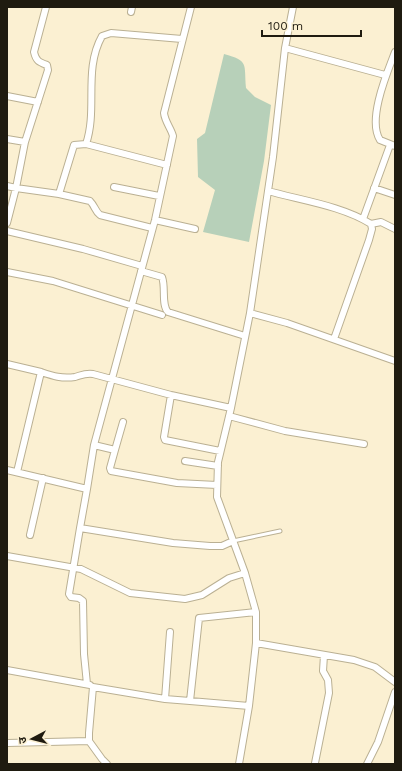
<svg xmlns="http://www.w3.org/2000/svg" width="402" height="771" viewBox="0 0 402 771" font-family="'Work Sans','Noto Sans Devanagari',sans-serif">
<rect width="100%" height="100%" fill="#fbf0d2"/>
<path fill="#b7d0b9" d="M 224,54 C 249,61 244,63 246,88 L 255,97 L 271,105 L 264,161 L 249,242 L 203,232 L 215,190 L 198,177 L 197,139 L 205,133 Z"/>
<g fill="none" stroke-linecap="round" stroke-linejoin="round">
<g stroke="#bab093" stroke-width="5">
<path id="lane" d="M 233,541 L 280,531"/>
</g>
<g stroke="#bab093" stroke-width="8">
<path id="street" d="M 131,12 L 132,7
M 285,48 L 385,75
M 395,52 C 387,73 367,120 380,140 L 395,146
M 7,96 L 38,102
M 7,139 L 25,142 L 16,188 L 59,194 L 90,201 C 95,206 95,211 100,215 L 152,228
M 25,142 L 48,70 L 47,65 C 39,62 36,61 34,52 L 46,7
M 86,144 L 167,165
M 7,186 L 16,188 L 7,223
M 114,187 L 159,196
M 374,188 L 395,195
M 268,191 C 300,200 343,206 371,224 L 372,229 L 369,240 L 334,339
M 59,194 L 74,145 L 86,144 C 98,109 83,70 102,36 L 111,33 L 182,39
M 363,219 L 390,145
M 155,220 L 195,229
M 371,224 L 381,222 L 395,229
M 7,231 L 83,249 L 142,266
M 141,271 L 162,277 C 166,287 161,305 168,312 L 245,336
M 7,272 L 53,281 L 162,315
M 250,313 L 287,323 L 395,361
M 7,364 L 41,372 L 17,472
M 41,372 C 53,376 62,379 75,377 C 82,375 85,373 93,374 L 171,395 L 231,408
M 171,395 L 164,437 L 165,440 L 220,451
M 229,416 L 285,431 L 364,444
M 94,445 L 155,220 L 173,136 C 171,128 165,122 164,113 L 191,7
M 115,450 L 123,422
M 185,461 L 218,466
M 7,470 L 87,489 L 80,528 L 173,543 L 210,546 L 222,546 L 233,541
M 87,489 L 94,445 L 115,450 L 110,468 L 111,471 L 177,483 L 217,485
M 80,528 L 69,594 L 71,597 L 79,598 L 83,601 L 84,654 L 87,684
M 30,535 L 43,478
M 7,556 L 81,569 L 130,593 L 185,599 L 202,595 L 229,578 L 245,573
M 256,643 L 354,660 L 375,667 L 395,682
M 7,670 L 90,685
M 165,699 L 190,701 L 199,618 L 256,612
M 190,701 L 249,706
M 89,741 L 89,733 L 93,687 L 165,699 L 170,632
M 7,743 L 89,741 L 102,759 L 107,764
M 315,763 L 329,693 L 328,680 L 323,671 L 324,655
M 239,764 L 249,706 L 256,643 L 256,612 L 245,573 L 217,497 L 218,462 L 231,408 L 250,313 L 273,157 L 285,48 L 293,7
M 367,764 L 378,742 L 395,692"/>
</g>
<use href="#lane" stroke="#fff" stroke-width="3"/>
<use href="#street" stroke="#fff" stroke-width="6"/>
</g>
<rect width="402" height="771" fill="none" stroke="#1f1b10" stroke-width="16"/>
<g transform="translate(32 739) rotate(263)" stroke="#fbf0d2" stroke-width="3" paint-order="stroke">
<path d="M0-3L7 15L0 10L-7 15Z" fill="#1f1b10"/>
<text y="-6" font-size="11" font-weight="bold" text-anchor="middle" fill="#1f1b10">उ</text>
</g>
<path d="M262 30v6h99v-6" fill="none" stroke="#1f1b10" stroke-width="2"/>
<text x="268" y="30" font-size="12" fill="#1f1b10" stroke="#fbf0d2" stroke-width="3" paint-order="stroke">100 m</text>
</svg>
